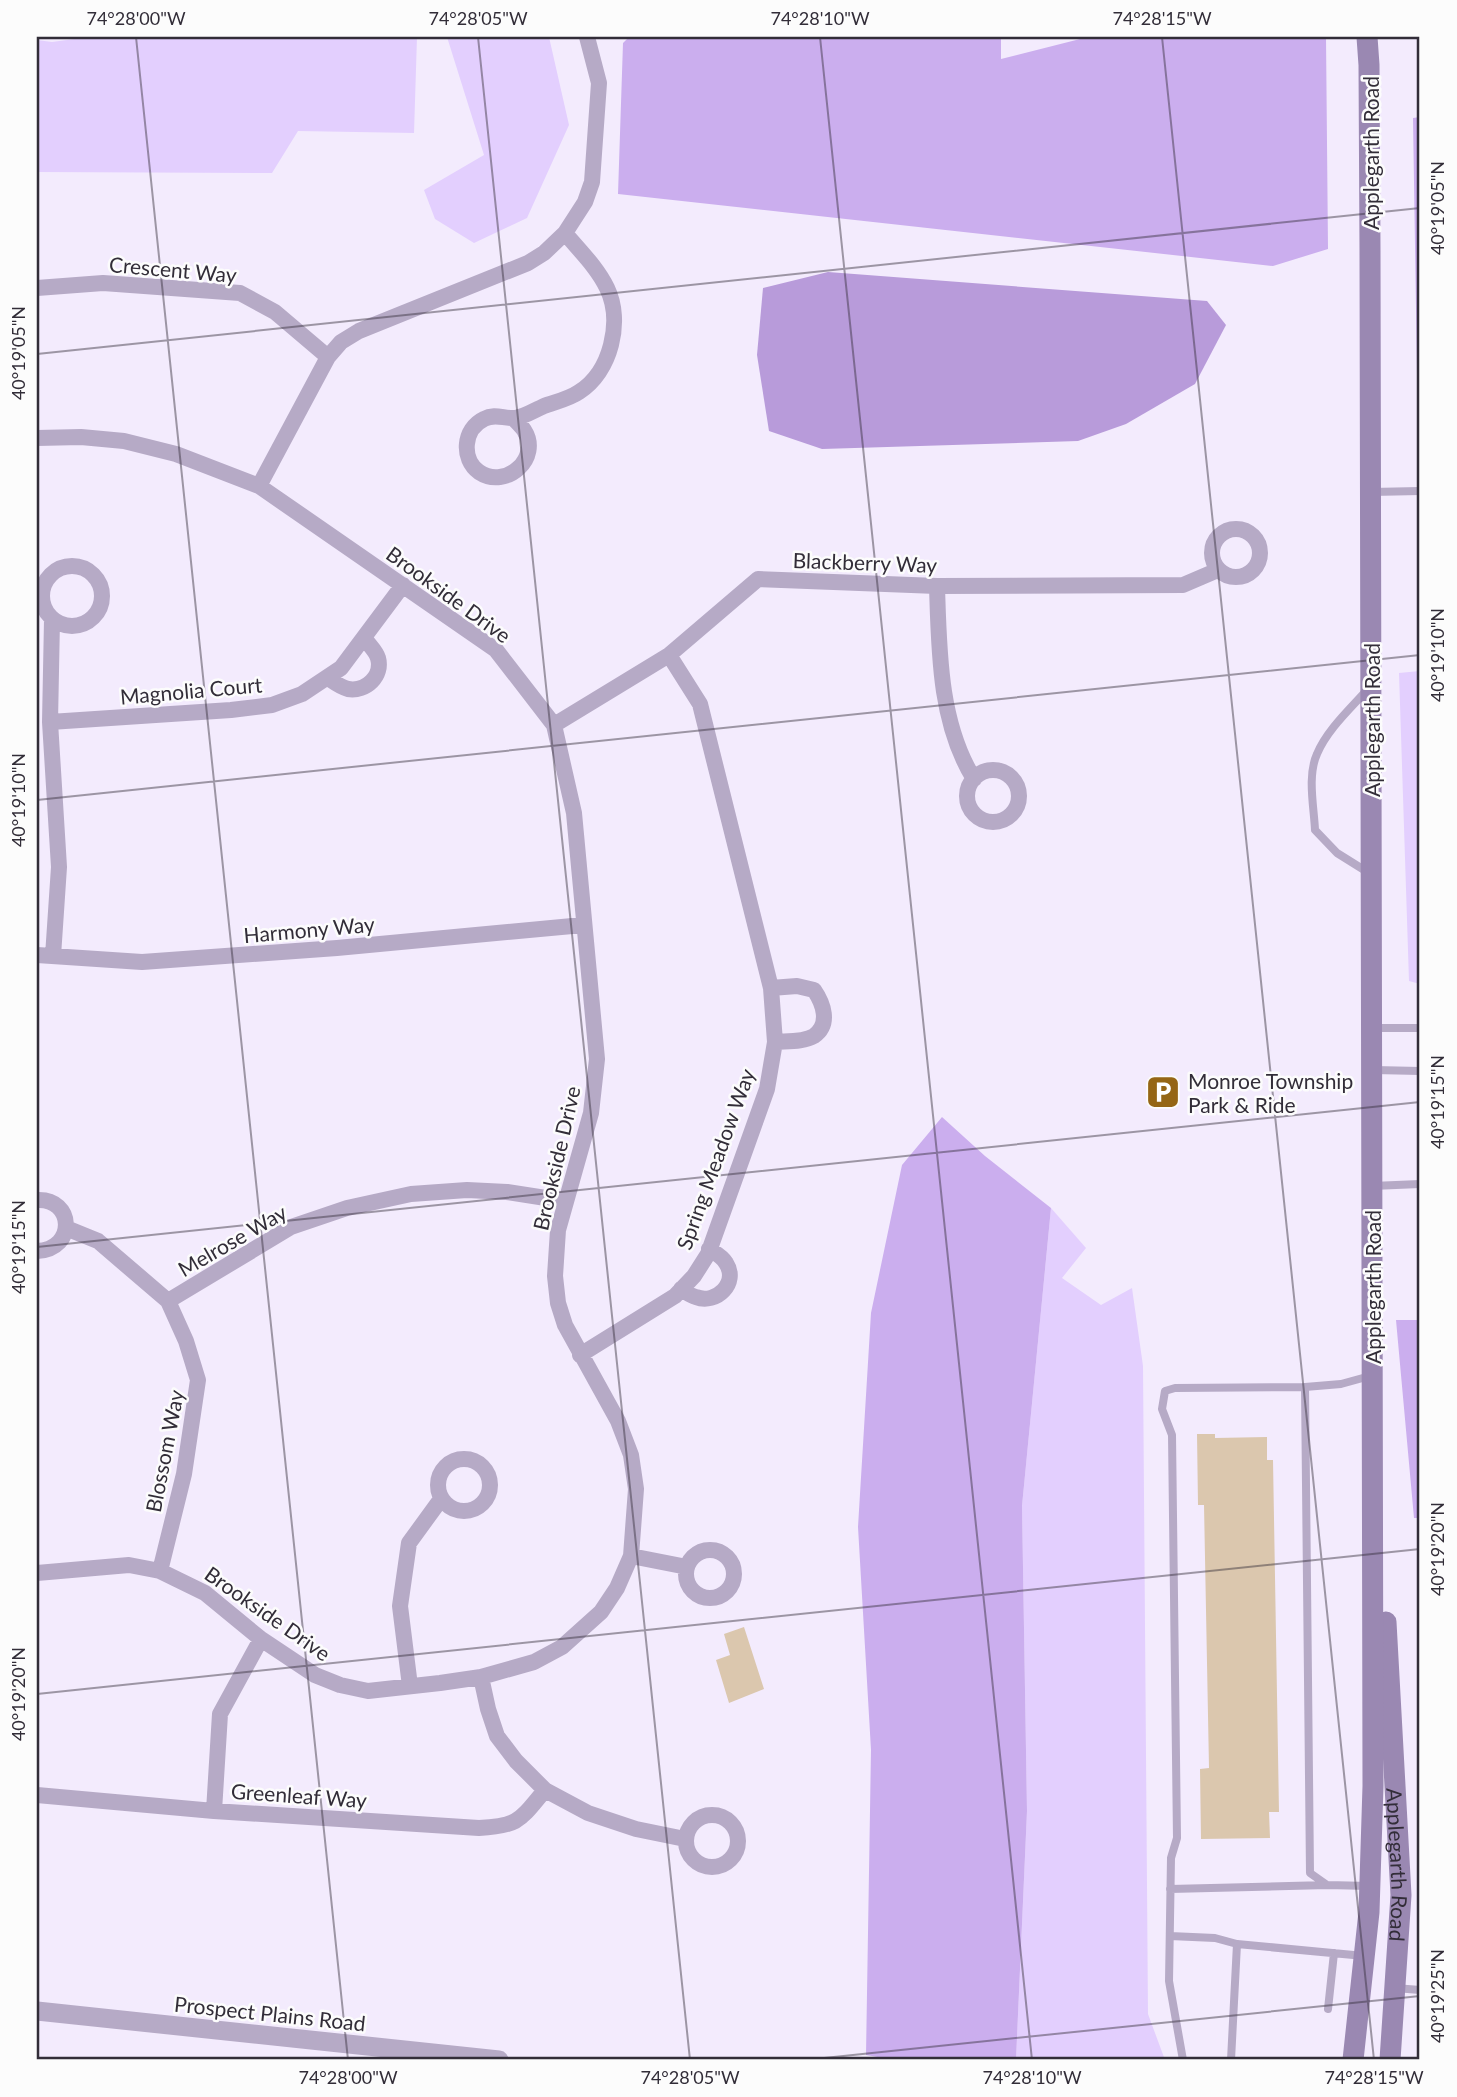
<svg xmlns="http://www.w3.org/2000/svg" width="1457" height="2097" viewBox="0 0 1457 2097" font-family="Lato,sans-serif">
<rect width="100%" height="100%" fill="#f3ebfd"/>
<path fill="#e3cffe" d="M 89,37 L 417,37 L 414,133 L 298,131 L 272,173 L 37,172 L 37,40 L 52,42 Z
M 447,37 L 549,37 L 569,125 L 527,218 L 474,243 L 435,219 L 424,190 L 484,155 Z
M 1420,671 L 1420,984 L 1409,981 L 1399,673 Z
M 1051,1208 L 1086,1248 L 1062,1278 L 1101,1305 L 1132,1288 L 1143,1366 L 1148,2014 L 1165,2060 L 1016,2060 L 1027,1811 L 1022,1506 Z"/>
<path fill="#cbaeee" d="M 629,37 L 1001,37 L 1001,59 L 1088,37 L 1326,37 L 1328,249 L 1273,266 L 618,194 L 623,43 Z
M 1420,117 L 1420,373 L 1417,373 L 1413,118 Z
M 942,1117 L 985,1156 L 1051,1208 L 1022,1506 L 1027,1811 L 1016,2060 L 895,2060 L 866,2055 L 871,1750 L 858,1527 L 871,1313 L 902,1165 Z
M 1396,1320 L 1420,1320 L 1420,1518 L 1414,1518 Z"/>
<path fill="#b89bda" d="M 828,272 L 1207,301 L 1226,325 L 1195,384 L 1126,424 L 1078,441 L 822,449 L 769,431 L 757,355 L 763,288 Z"/>
<path fill="#dbc7ae" d="M 1197,1434 L 1215,1434 L 1215,1438 L 1267,1437 L 1267,1460 L 1273,1460 L 1279,1812 L 1269,1812 L 1270,1838 L 1201,1839 L 1200,1769 L 1209,1768 L 1204,1505 L 1198,1505 Z
M 744,1627 L 764,1689 L 729,1703 L 716,1660 L 730,1655 L 724,1634 Z"/>
<g fill="none" stroke-linecap="round" stroke-linejoin="round">
<path stroke="#b6aac6" stroke-width="8" d="M 1371,492 L 1420,491
M 1367,690 C 1350,709 1327,730 1317,754 C 1307,776 1314,807 1315,830 L 1337,853 L 1369,873
M 1372,1028 L 1420,1028
M 1374,1070 L 1420,1071
M 1372,1186 L 1420,1184
M 1305,1387 L 1341,1384 L 1370,1376
M 1170,1889 L 1327,1885
M 1170,1936 L 1215,1938 L 1237,1944 L 1364,1956
M 1395,1988 L 1420,1990
M 1328,2009 L 1334,1953
M 1183,2060 L 1169,1981 L 1171,1858 L 1177,1838 L 1172,1435 L 1162,1409 L 1165,1391 L 1175,1388 L 1305,1387 L 1310,1873 L 1327,1885 L 1370,1886
M 1231,2060 L 1237,1944"/>
<path stroke="#b6aac6" stroke-width="16" d="M 37,288 L 103,283 L 240,293 L 275,312 L 328,357
M 513,418 C 517,422 521,426 524,430 C 542,458 506,490 479,472 C 461,459 463,429 484,419 C 495,413 504,419 515,418 C 524,417 535,410 544,406 C 555,402 569,399 579,392 C 611,372 623,321 607,288 C 597,267 579,250 565,233
M 37,438 L 81,437 L 124,441 L 176,454 L 259,486 L 496,650 L 554,725 L 574,813 L 597,1059 L 591,1113 L 558,1230 L 555,1276 L 558,1303 L 565,1325 L 618,1421 L 631,1455 L 636,1489 L 631,1556 L 617,1588 L 601,1612 L 562,1647 L 534,1662 L 481,1677 L 440,1683 L 368,1691 L 340,1685 L 315,1675 L 261,1639 L 205,1593 L 160,1571 L 129,1565 L 37,1573
M 259,486 L 328,357 L 341,342 L 359,331 L 528,263 L 544,253 L 565,233 L 585,202 L 592,182 L 599,83 L 587,37
M1212 553a24 24 0 1 1 48 0a24 24 0 1 1-48 0Z
M42 596a30 30 0 1 1 60 0a30 30 0 1 1-60 0Z
M 937,586 C 939,650 939,723 974,779
M 52,620 L 50,722 L 59,867 L 53,956
M 328,678 C 334,682 340,687 348,689 C 366,692 383,676 378,658 C 376,651 369,645 365,639
M 50,722 L 231,710 L 272,705 L 302,694 L 341,668 L 403,585
M 554,725 L 669,655 L 758,579 L 937,586 L 1183,585 L 1218,570
M967 796a26 26 0 1 1 52 0a26 26 0 1 1-52 0Z
M 37,955 L 142,962 L 337,948 L 583,925
M 771,988 L 797,986 L 814,990 C 823,1003 831,1024 814,1036 C 804,1042 787,1041 775,1042
M 37,1200 C 74,1198 77,1249 37,1251
M 66,1228 L 98,1241 L 168,1301 L 186,1341 L 198,1380 L 184,1474 L 160,1571
M 681,1289 C 686,1292 691,1296 696,1297 C 716,1305 739,1283 726,1263 C 722,1256 715,1253 709,1249
M 168,1301 L 291,1227 L 347,1208 L 411,1194 L 467,1190 L 507,1192 L 565,1201
M 580,1355 L 675,1296 L 694,1276 L 708,1254 L 767,1089 L 775,1042 L 771,988 L 700,704 L 669,655
M438 1485a26 26 0 1 1 52 0a26 26 0 1 1-52 0Z
M686 1574a24 24 0 1 1 48 0a24 24 0 1 1-48 0Z
M 631,1556 L 687,1567
M 481,1677 L 488,1709 L 497,1736 L 516,1761 L 545,1790 L 588,1813 L 636,1829 L 685,1839
M 410,1686 L 400,1606 L 409,1543 L 441,1499
M 37,1795 L 214,1811 L 479,1828 C 519,1826 520,1820 545,1790
M 214,1811 L 220,1714 L 261,1639
M686 1841a26 26 0 1 1 52 0a26 26 0 1 1-52 0Z"/>
<path stroke="#b6aac6" stroke-width="19" d="M 37,2011 L 499,2060"/>
<g stroke="#9a88b2" stroke-width="21">
<path id="s1" d="M 1386,1622 L 1401,1895 L 1390,2060"/>
<path d="M 1353,2060 L 1369,1912 L 1373,1786 L 1370,251 L 1369,65 L 1367,37"/>
</g>
</g>
<path fill="none" stroke="#322d38" stroke-width="2" stroke-opacity="0.45" d="M 136,37 L 348,2060M 478,37 L 690,2060M 820,37 L 1032,2060M 1162,37 L 1374,2060M 37,354 L 1420,208M 37,800 L 1420,655M 37,1247 L 1420,1102M 37,1694 L 1420,1549M 805,2060 L 1420,1996"/>
<defs>
<g id="parking-square" transform="scale(1.75)"><rect x="-9" y="-9" width="18" height="18" rx="4" fill="#956615" stroke="#fcfcfc"/><path d="M-3.5-5.5H1a3.5 3.5 0 0 1 0 7H-1V5.5H-3.5ZM-1-3.4V-.6H.8a1.4 1.4 0 0 0 0-2.8Z" fill="#fff"/></g>
</defs>
<g fill-rule="evenodd">
<use href="#parking-square" x="1163" y="1092"/>
</g>
<g text-anchor="middle" dominant-baseline="central" stroke-width="5" stroke-linejoin="round" paint-order="stroke">
<g font-size="21" fill="#322d38" stroke="#fcfcfc">
<text transform="translate(1370 153) rotate(-90)">Applegarth Road</text>
<text transform="translate(173 269) rotate(5)">Crescent Way</text>
<text transform="translate(865 562) rotate(2)">Blackberry Way</text>
<text transform="translate(449 594) rotate(36)">Brookside Drive</text>
<text transform="translate(191 690) rotate(-5)">Magnolia Court</text>
<text transform="translate(1371 720) rotate(-90)">Applegarth Road</text>
<text transform="translate(309 929) rotate(-5)">Harmony Way</text>
<text transform="translate(556 1158) rotate(-77)">Brookside Drive</text>
<text transform="translate(715 1159) rotate(-70)">Spring Meadow Way</text>
<text transform="translate(232 1240) rotate(-30)">Melrose Way</text>
<text transform="translate(1372 1287) rotate(-90)">Applegarth Road</text>
<text transform="translate(164 1451) rotate(-79)">Blossom Way</text>
<text transform="translate(268 1613) rotate(35)">Brookside Drive</text>
<text transform="translate(299 1795) rotate(4)">Greenleaf Way</text>
<text stroke="none"><textPath href="#s1" startOffset="243">Applegarth Road</textPath></text>
<text transform="translate(270 2013) rotate(6)">Prospect Plains Road</text>
</g>
<g font-size="21" fill="#322d38" stroke="#fcfcfc" text-anchor="start">
<text x="1188" y="1080">Monroe Township<tspan x="1188" dy="24">Park &amp; Ride</tspan></text>
</g>
</g>
<rect width="1457" height="2097" fill="none" stroke="#fcfcfc" stroke-width="77"/>
<rect x="38" y="38" width="1380" height="2020" fill="none" stroke="#322d38" stroke-width="2.5"/>
<g font-size="18" text-anchor="middle" fill="#322d38">
<text x="136" y="25">74°28'00"W</text>
<text x="478" y="25">74°28'05"W</text>
<text x="820" y="25">74°28'10"W</text>
<text x="1162" y="25">74°28'15"W</text>
<text transform="translate(1438 208) rotate(-90)" y="6">40°19'05"N</text>
<text transform="translate(19 353) rotate(-90)" y="6">40°19'05"N</text>
<text transform="translate(1438 655) rotate(-90)" y="6">40°19'10"N</text>
<text transform="translate(19 800) rotate(-90)" y="6">40°19'10"N</text>
<text transform="translate(1438 1102) rotate(-90)" y="6">40°19'15"N</text>
<text transform="translate(19 1247) rotate(-90)" y="6">40°19'15"N</text>
<text transform="translate(1438 1549) rotate(-90)" y="6">40°19'20"N</text>
<text transform="translate(19 1694) rotate(-90)" y="6">40°19'20"N</text>
<text transform="translate(1438 1996) rotate(-90)" y="6">40°19'25"N</text>
<text x="348" y="2084">74°28'00"W</text>
<text x="690" y="2084">74°28'05"W</text>
<text x="1032" y="2084">74°28'10"W</text>
<text x="1374" y="2084">74°28'15"W</text>
</g>
</svg>
